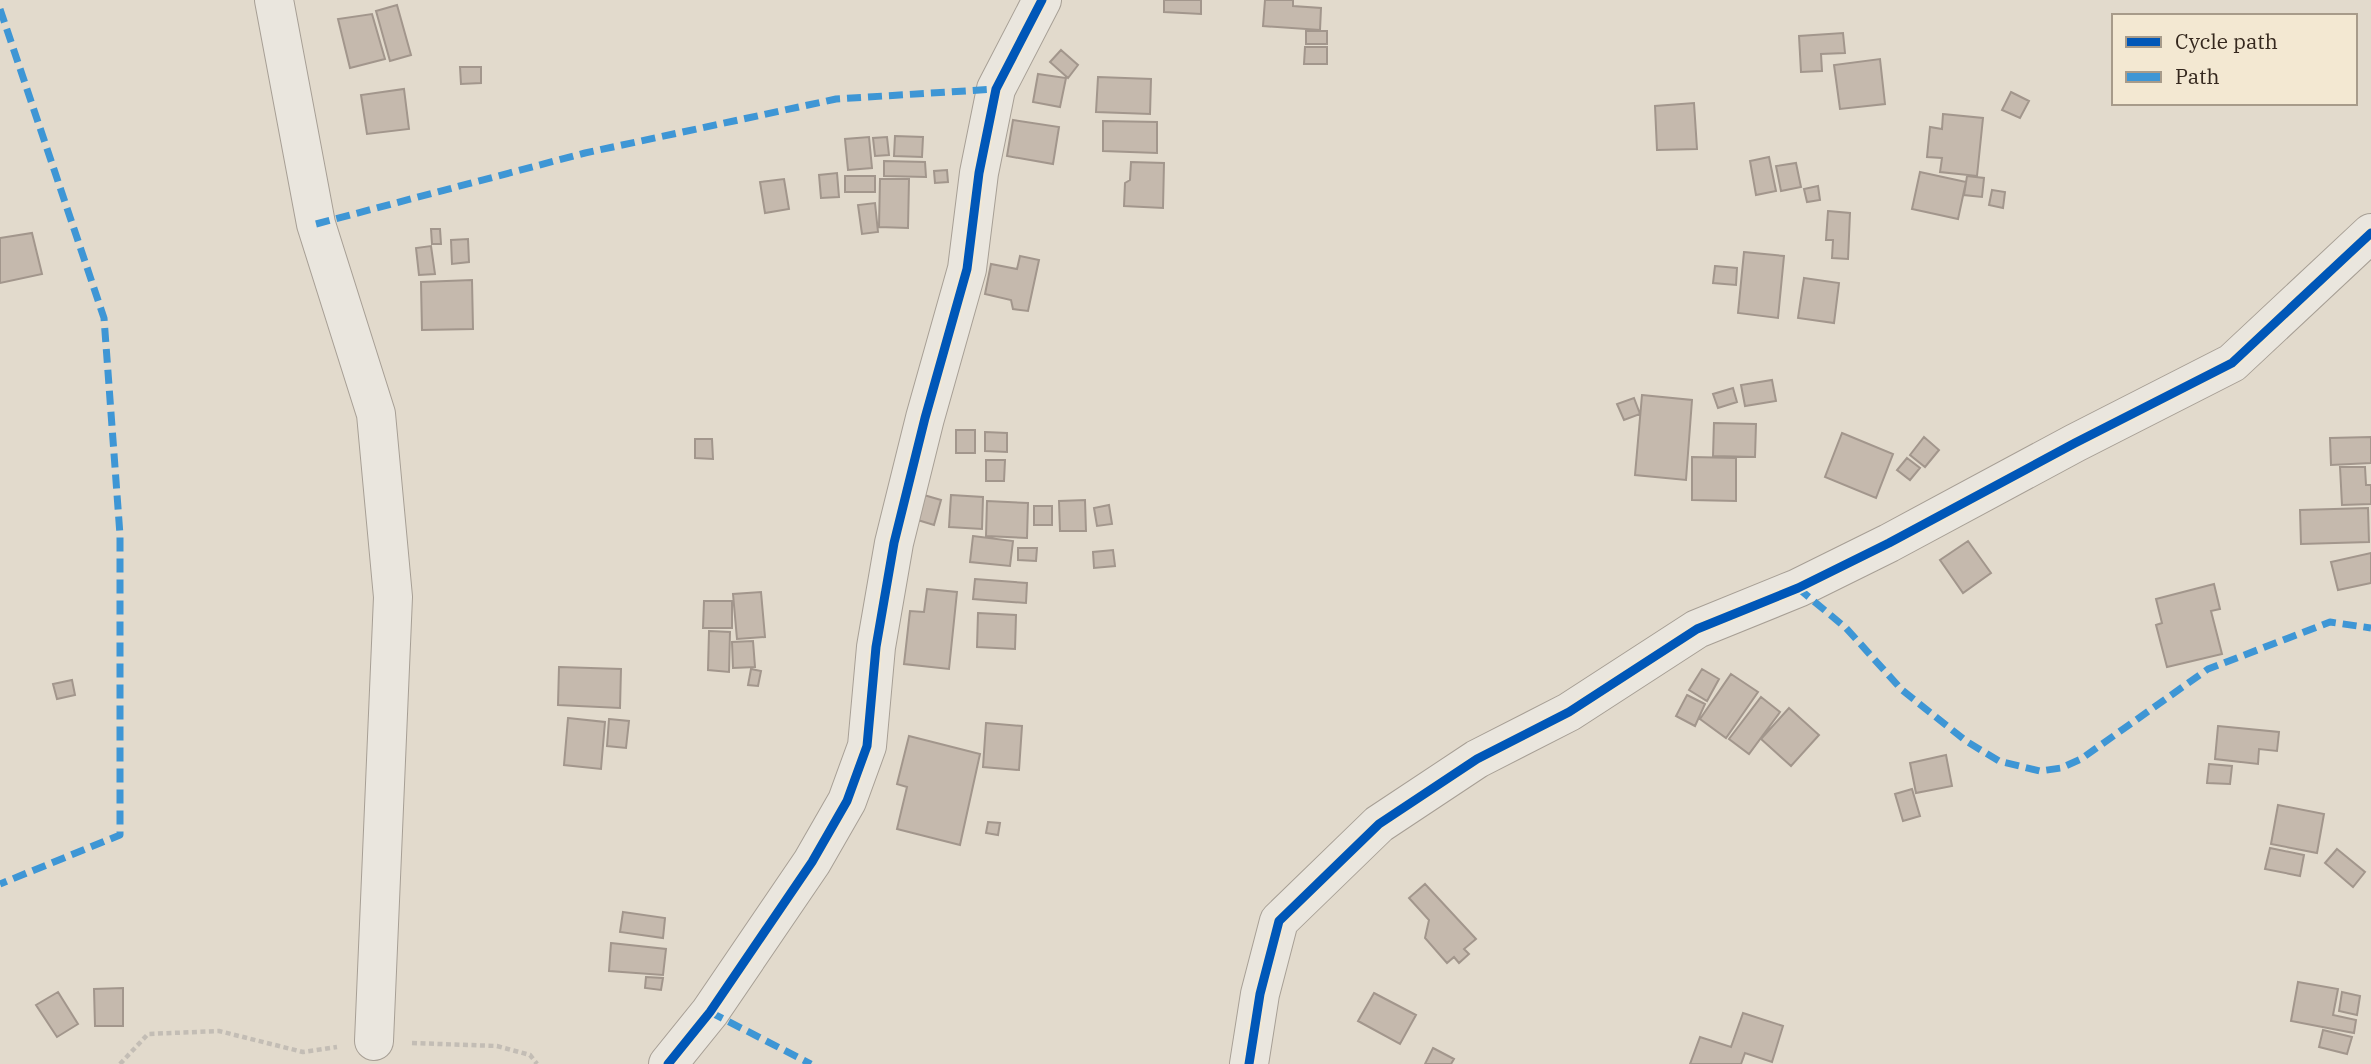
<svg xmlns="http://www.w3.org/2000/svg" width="2371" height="1064" viewBox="0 0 2371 1064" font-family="'IBM Plex Serif',serif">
<rect width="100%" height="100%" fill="#e2dacc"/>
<path fill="#c5b9ad" stroke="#a2968c" stroke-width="2" d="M 1164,0 L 1201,0 L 1201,14 L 1164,12 Z
M 1265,0 L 1293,0 L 1293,6 L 1321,8 L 1320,30 L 1263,26 Z
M 397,5 L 411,55 L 390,61 L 376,11 Z
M 372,14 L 385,59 L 350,68 L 338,19 Z
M 1306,31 L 1327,31 L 1327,44 L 1306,44 Z
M 1843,33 L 1845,53 L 1821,54 L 1822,71 L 1801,72 L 1799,36 Z
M 1305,47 L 1327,47 L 1327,64 L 1304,64 Z
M 1061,50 L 1078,65 L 1068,78 L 1050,62 Z
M 1880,59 L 1885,104 L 1840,109 L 1834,65 Z
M 460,67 L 481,67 L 481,83 L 461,84 Z
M 1038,74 L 1066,78 L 1060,107 L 1033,102 Z
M 1098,77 L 1151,79 L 1150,114 L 1096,112 Z
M 404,89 L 409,129 L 367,134 L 361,95 Z
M 2011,92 L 2029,101 L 2020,118 L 2002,110 Z
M 1694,103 L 1697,149 L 1657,150 L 1655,106 Z
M 1943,114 L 1983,118 L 1977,176 L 1940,172 L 1942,158 L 1927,157 L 1930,127 L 1942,129 Z
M 1013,120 L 1059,127 L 1053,164 L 1007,156 Z
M 1103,121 L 1157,122 L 1157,153 L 1103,151 Z
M 895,136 L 923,137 L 922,157 L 894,156 Z
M 869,137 L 872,168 L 848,170 L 845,139 Z
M 887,137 L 889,155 L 875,156 L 873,138 Z
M 1769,157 L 1776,191 L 1756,195 L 1750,161 Z
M 884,161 L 925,162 L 926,177 L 884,176 Z
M 1131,162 L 1164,163 L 1163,208 L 1124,206 L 1125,183 L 1130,180 Z
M 1796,163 L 1801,187 L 1781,191 L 1776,166 Z
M 947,170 L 948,182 L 935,183 L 934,171 Z
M 1920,172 L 1966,182 L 1958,219 L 1912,209 Z
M 837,173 L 839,197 L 821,198 L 819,175 Z
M 845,176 L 875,176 L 875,192 L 845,192 Z
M 1967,176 L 1984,178 L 1982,197 L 1964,195 Z
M 784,179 L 789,209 L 765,213 L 760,182 Z
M 880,179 L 909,179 L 908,228 L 879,227 Z
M 1818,186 L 1820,200 L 1807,202 L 1804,189 Z
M 1992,190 L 2005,192 L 2003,208 L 1989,205 Z
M 875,203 L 878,232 L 862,234 L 858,205 Z
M 1828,211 L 1850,213 L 1848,259 L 1832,258 L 1833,240 L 1826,240 Z
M 431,229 L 440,229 L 441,244 L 432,244 Z
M 32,233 L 42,274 L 0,283 L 0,238 Z
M 468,239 L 469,262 L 452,264 L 451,240 Z
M 431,246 L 435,274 L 419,275 L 416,248 Z
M 1744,252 L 1784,256 L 1778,318 L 1738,313 Z
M 1020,256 L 1039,260 L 1028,311 L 1013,309 L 1011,300 L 985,294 L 991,264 L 1017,269 Z
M 1715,266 L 1737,268 L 1736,285 L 1713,283 Z
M 1804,278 L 1839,283 L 1834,323 L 1798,318 Z
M 472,280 L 473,329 L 422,330 L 421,282 Z
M 1772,380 L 1776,401 L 1745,406 L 1741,385 Z
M 1733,388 L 1737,402 L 1718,408 L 1713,394 Z
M 1642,395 L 1692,400 L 1686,480 L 1635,475 Z
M 1634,398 L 1640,414 L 1624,420 L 1617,404 Z
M 1714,423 L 1756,424 L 1755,457 L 1713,456 Z
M 956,430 L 975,430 L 975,453 L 956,453 Z
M 985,432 L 1007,433 L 1007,452 L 985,451 Z
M 1842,433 L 1893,454 L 1876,498 L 1825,477 Z
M 1924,437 L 1939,450 L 1925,467 L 1910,455 Z
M 2371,437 L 2371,463 L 2331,465 L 2330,438 Z
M 695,439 L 712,439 L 713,459 L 695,458 Z
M 1692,457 L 1736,458 L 1736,501 L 1692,500 Z
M 1907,458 L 1920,468 L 1910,480 L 1897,470 Z
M 986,460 L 1005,460 L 1004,481 L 986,481 Z
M 2340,467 L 2365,467 L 2366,485 L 2371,485 L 2371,504 L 2342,505 Z
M 917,493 L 941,500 L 934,525 L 911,518 Z
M 951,495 L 983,497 L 982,529 L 949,527 Z
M 1085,500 L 1086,531 L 1060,531 L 1059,501 Z
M 987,501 L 1028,503 L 1027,538 L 986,536 Z
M 1109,505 L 1112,524 L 1097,526 L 1094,508 Z
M 1034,506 L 1052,506 L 1052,525 L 1034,525 Z
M 2368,508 L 2369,542 L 2301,544 L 2300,510 Z
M 973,536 L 1013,541 L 1010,566 L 970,562 Z
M 1968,541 L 1991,573 L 1963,593 L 1940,560 Z
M 1018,548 L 1037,548 L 1036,561 L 1018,560 Z
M 1113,550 L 1115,566 L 1094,568 L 1093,552 Z
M 2371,553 L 2371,583 L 2338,590 L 2331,562 Z
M 975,579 L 1027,583 L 1026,603 L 973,599 Z
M 2214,584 L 2220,609 L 2211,611 L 2222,654 L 2167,667 L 2156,625 L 2162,623 L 2156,599 Z
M 927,589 L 957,592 L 949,669 L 904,664 L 910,611 L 924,612 Z
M 761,592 L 765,637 L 737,639 L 733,594 Z
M 704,601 L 732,601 L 732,628 L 703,628 Z
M 978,613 L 1016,615 L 1015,649 L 977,647 Z
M 709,631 L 730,632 L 729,672 L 708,670 Z
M 753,641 L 755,667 L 733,668 L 732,642 Z
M 559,667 L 621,669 L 620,708 L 558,705 Z
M 751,669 L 761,671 L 758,686 L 748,685 Z
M 1702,669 L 1719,679 L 1707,701 L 1689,690 Z
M 1731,674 L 1758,692 L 1726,738 L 1700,719 Z
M 72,680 L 75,695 L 57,699 L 53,684 Z
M 1687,695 L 1705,704 L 1695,726 L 1676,716 Z
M 1761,697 L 1780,712 L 1749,754 L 1729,739 Z
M 1789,708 L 1819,735 L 1791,766 L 1761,739 Z
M 568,718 L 605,722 L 601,769 L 564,765 Z
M 609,719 L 629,721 L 626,748 L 607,746 Z
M 986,723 L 1022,726 L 1019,770 L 983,767 Z
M 2218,726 L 2279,732 L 2277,751 L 2259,749 L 2258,764 L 2215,759 Z
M 909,736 L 980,754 L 960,845 L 897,829 L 907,787 L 897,784 Z
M 1946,755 L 1952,786 L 1916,793 L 1910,763 Z
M 2209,764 L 2232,766 L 2230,784 L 2207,783 Z
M 1912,789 L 1920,816 L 1903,821 L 1895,794 Z
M 2278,805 L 2324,814 L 2317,853 L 2271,844 Z
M 988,822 L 1000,823 L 998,835 L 986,833 Z
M 2270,848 L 2304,855 L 2300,876 L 2265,869 Z
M 2337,849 L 2365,872 L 2353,887 L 2325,863 Z
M 1425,884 L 1476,939 L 1464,949 L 1469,954 L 1459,963 L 1454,957 L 1447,963 L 1425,938 L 1429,920 L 1409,898 Z
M 623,912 L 665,918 L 663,938 L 620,932 Z
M 611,943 L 666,949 L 663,975 L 609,971 Z
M 646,977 L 663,978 L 661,990 L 645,988 Z
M 2298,982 L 2338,989 L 2333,1015 L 2356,1020 L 2354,1033 L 2291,1021 Z
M 123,988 L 123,1026 L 95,1026 L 94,989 Z
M 58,992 L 78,1024 L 57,1037 L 36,1005 Z
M 2342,992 L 2360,996 L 2357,1015 L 2339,1011 Z
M 1374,993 L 1416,1015 L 1400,1044 L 1358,1021 Z
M 1743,1013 L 1783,1026 L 1772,1062 L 1745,1053 L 1741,1064 L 1690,1064 L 1700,1037 L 1731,1047 Z
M 2323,1030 L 2352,1037 L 2347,1054 L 2319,1047 Z
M 1433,1048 L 1454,1059 L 1451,1064 L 1425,1064 Z"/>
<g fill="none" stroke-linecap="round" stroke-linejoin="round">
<g stroke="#a79f95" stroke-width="40">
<path id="minor" d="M 274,0 L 316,224 L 376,414 L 393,597 L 374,1041
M 668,1064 L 710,1012 L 812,862 L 847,801 L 867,746 L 876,647 L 894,543 L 925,418 L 967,269 L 979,173 L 996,89 L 1042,0
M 1249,1064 L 1260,994 L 1279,921 L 1379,824 L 1477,759 L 1569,712 L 1697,629 L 1798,588 L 1889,543 L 2075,443 L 2232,363 L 2371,233"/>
</g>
<path stroke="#c3bdb5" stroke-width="4.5" stroke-dasharray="5 3.5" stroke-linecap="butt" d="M 412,1043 L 497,1046 L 530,1055 L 537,1064
M 120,1064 L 148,1034 L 219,1031 L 303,1052 L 337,1047"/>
<use href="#minor" stroke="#eae6de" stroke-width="38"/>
<path stroke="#3e96d5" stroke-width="7" stroke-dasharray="14 7" stroke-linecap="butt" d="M 0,9 L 104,318 L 120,535 L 120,835 L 0,884
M 316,224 L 585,153 L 836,99 L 996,89
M 1798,588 L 1846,628 L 1902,690 L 1966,741 L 1999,761 L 2040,771 L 2061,768 L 2081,759 L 2208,669 L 2330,622 L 2371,628
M 710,1012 L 811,1064"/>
<g stroke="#f3e8d2" stroke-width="13">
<path id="cycleway" d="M 668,1064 L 710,1012 L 812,862 L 847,801 L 867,746 L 876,647 L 894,543 L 925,418 L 967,269 L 979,173 L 996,89 L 1042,0
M 1249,1064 L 1260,994 L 1279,921 L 1379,824 L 1477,759 L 1569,712 L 1697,629 L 1798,588 L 1889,543 L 2075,443 L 2232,363 L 2371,233"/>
</g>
<use href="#cycleway" stroke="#0057b8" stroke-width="9"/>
</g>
<rect x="2112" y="14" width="245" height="91" fill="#f3e8d2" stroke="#a79b8a" stroke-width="2"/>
<rect x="2126" y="37" width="35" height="10" fill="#0057b8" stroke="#a79b8a" stroke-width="2"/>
<text x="2175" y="49" font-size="21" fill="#35281e">Cycle path</text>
<rect x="2126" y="72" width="35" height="10" fill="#3e96d5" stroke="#a79b8a" stroke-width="2"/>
<text x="2175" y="84" font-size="21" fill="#35281e">Path</text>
</svg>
